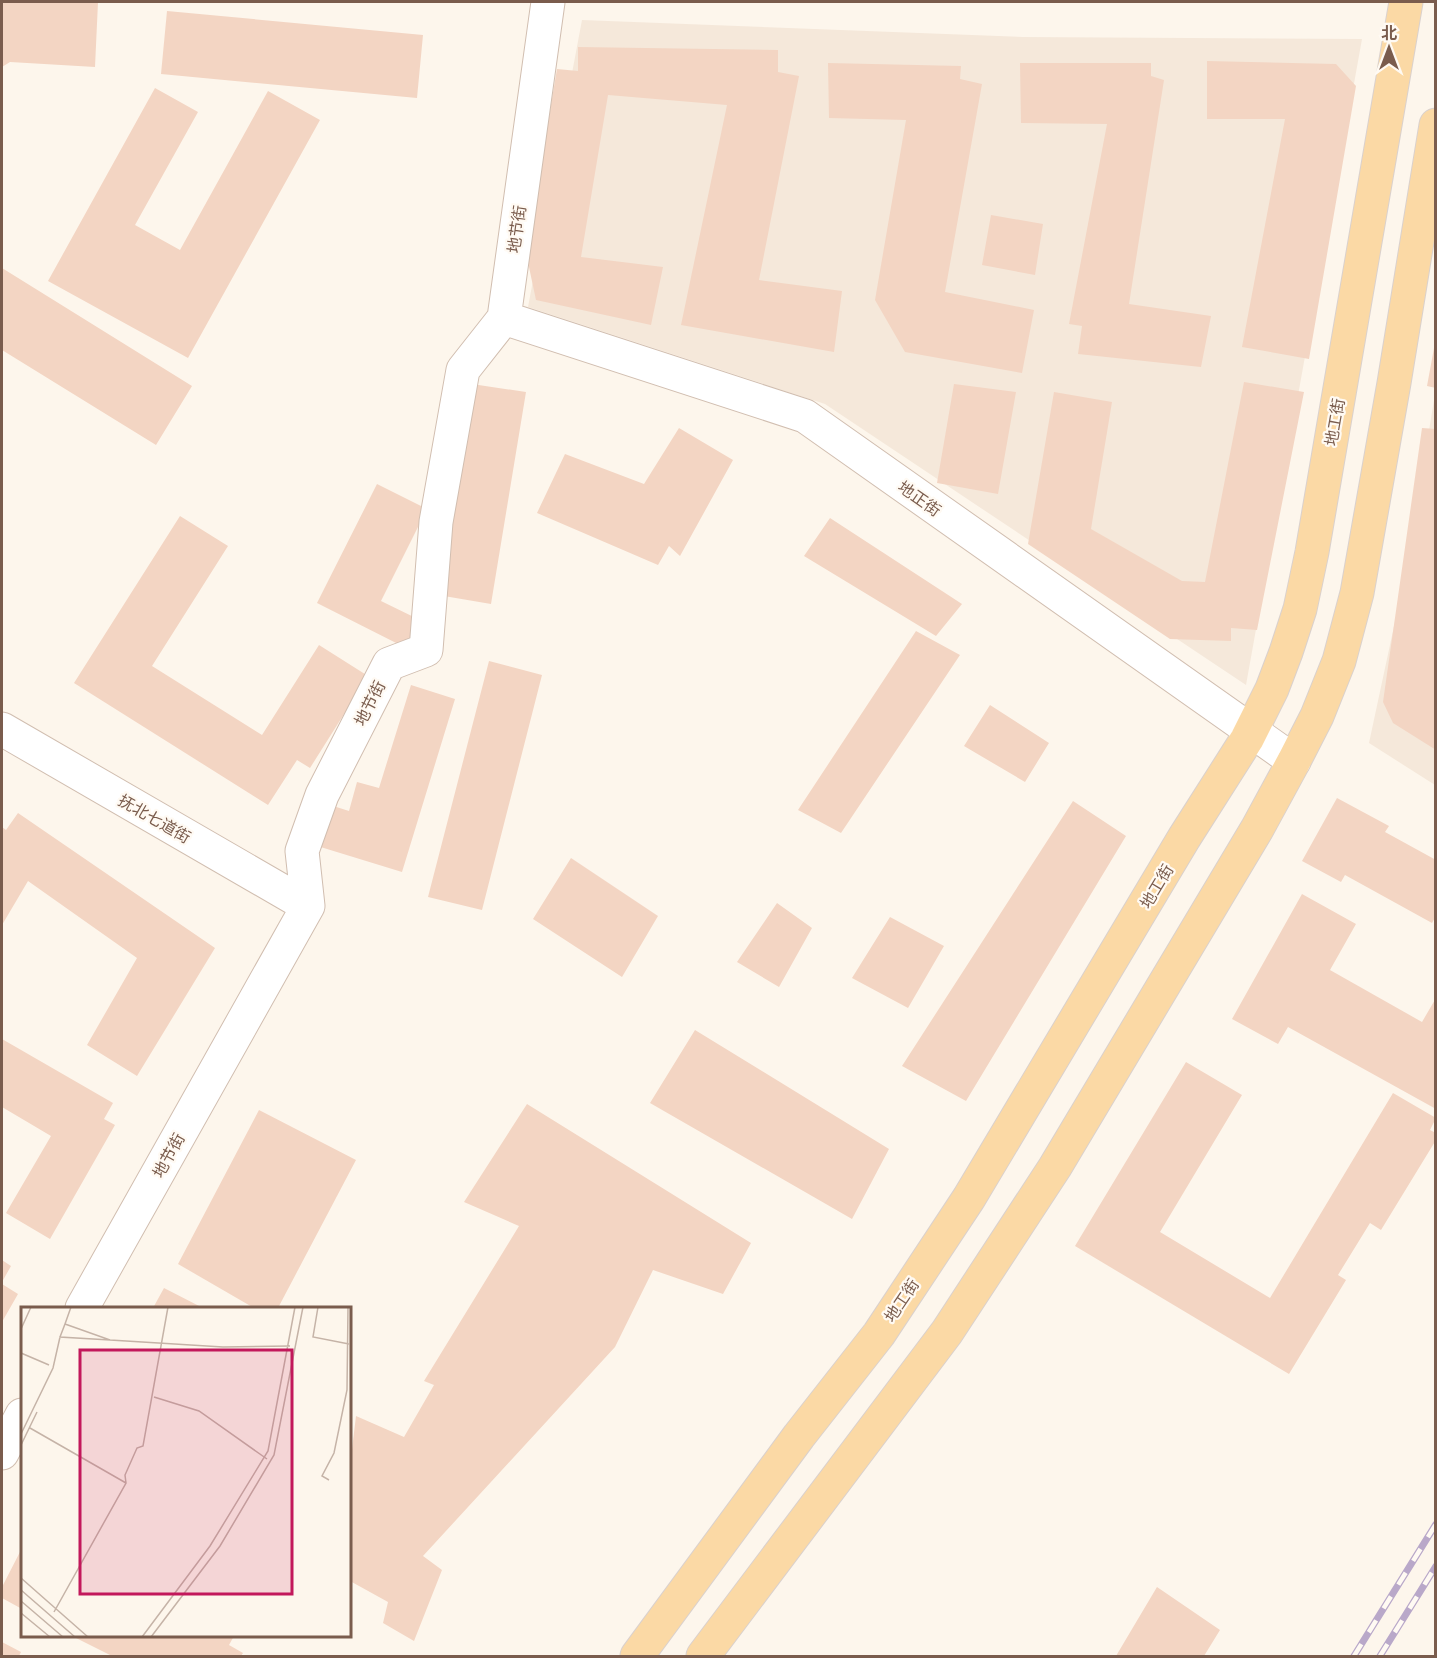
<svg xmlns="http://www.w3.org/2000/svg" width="1437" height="1658" viewBox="0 0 1437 1658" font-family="Barlow,'Noto Sans SC',sans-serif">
<rect width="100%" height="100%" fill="#fdf6ec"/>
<path fill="#f5e8da" d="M 582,20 L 1023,37 L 1362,39 L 1246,685 L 825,404 L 528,307 Z
M 1435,394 L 1435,785 L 1369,743 L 1406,570 Z"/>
<path fill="#f3d5c3" d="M 2,2 L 98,2 L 95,67 L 10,62 L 2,67 Z
M 167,11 L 423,35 L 417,98 L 161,74 Z
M 578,47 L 778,50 L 778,72 L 799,76 L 759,280 L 842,291 L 834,352 L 681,325 L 727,105 L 608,95 L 581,257 L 663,267 L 651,325 L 536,300 L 526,253 L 557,69 L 578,71 Z
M 1207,61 L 1336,64 L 1356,86 L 1309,359 L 1242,347 L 1285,119 L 1207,119 Z
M 828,63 L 961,66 L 960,79 L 982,84 L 945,292 L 1034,310 L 1022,373 L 905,352 L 875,300 L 906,120 L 829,118 Z
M 1020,63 L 1151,63 L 1151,76 L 1164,80 L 1129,304 L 1211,316 L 1201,367 L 1078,354 L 1082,326 L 1069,324 L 1107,124 L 1021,123 Z
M 155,88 L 198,112 L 135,225 L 180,250 L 268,91 L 320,120 L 188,358 L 48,281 Z
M 991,215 L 1043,224 L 1035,275 L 982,265 Z
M 2,268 L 192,386 L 156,445 L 2,350 Z
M 1434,348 L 1436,348 L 1436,388 L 1427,386 Z
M 1244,382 L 1304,392 L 1257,630 L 1231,628 L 1231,641 L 1170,639 L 1028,544 L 1054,392 L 1112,402 L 1091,529 L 1182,581 L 1205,582 Z
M 472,384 L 526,392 L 491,604 L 438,595 Z
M 954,384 L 1016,392 L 998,494 L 937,483 Z
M 679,428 L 733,460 L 680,556 L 669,546 L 658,565 L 537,513 L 565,454 L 644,484 Z
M 1422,428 L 1436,429 L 1436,685 L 1434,696 L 1436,697 L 1436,750 L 1393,723 L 1383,702 Z
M 377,484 L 427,509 L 381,601 L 424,622 L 410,650 L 317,603 Z
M 180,516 L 228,546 L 152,666 L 262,735 L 319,645 L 368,676 L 310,768 L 297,760 L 268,805 L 74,683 Z
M 830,518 L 962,604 L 936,636 L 804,556 Z
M 916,631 L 960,655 L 841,833 L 798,810 Z
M 489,661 L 542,675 L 482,910 L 428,897 Z
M 411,685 L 455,699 L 402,872 L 314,845 L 327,804 L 349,811 L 357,782 L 379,788 Z
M 990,705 L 1049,743 L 1025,782 L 964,746 Z
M 1337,798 L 1389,826 L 1385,832 L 1436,860 L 1436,916 L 1432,923 L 1345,875 L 1341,882 L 1302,861 Z
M 1073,801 L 1126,836 L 966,1101 L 902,1066 Z
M 18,813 L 215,948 L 137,1076 L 87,1045 L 137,958 L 28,881 L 2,925 L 2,827 L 6,830 Z
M 571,858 L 658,916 L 622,977 L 533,919 Z
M 1302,894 L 1356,924 L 1330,970 L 1422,1022 L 1436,998 L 1436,1109 L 1288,1027 L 1278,1044 L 1232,1019 Z
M 777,903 L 812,928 L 779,987 L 737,962 Z
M 890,917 L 944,946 L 908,1008 L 852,978 Z
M 695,1030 L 889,1149 L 852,1219 L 650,1103 Z
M 2,1039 L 113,1103 L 104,1119 L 115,1125 L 50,1239 L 6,1213 L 51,1136 L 2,1107 Z
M 1186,1062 L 1242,1095 L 1160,1232 L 1270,1298 L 1393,1093 L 1436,1118 L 1430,1130 L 1436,1133 L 1436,1140 L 1381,1230 L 1370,1223 L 1338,1275 L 1346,1280 L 1289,1374 L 1075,1246 Z
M 527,1104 L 751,1243 L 723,1294 L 653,1270 L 615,1347 L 423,1556 L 442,1570 L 414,1641 L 383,1623 L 388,1602 L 350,1581 L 350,1466 L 356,1416 L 404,1437 L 434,1385 L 424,1381 L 519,1226 L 464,1202 Z
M 259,1110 L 356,1160 L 278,1308 L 254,1308 L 178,1264 Z
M 2,1260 L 11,1266 L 2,1282 Z
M 2,1284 L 18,1294 L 2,1322 Z
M 164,1288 L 203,1308 L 153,1308 Z
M 22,1548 L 22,1609 L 2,1598 L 2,1587 Z
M 1157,1587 L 1220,1630 L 1204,1656 L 1116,1656 Z
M 72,1636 L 234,1636 L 229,1645 L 243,1653 L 241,1656 L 112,1656 Z
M 2,1642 L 21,1652 L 19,1656 L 2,1656 Z"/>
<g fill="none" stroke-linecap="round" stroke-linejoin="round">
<g stroke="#d1beb0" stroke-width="35">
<path id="minor" d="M 504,318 L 805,416 L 1294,761
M 2,729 L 308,906
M 82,1308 L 308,906 L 302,851 L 322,795 L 389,664 L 426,650 L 436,522 L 463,370 L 504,318 L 548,2
M 2,1453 L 22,1415"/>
</g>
<g stroke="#dad1cd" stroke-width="35">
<path id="major" d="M 637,1656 L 799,1436 L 879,1334 L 969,1198 L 1184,838 L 1247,739 L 1272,689 L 1286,652 L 1300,609 L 1312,552 L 1406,2
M 703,1656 L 947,1332 L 1055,1167 L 1257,829 L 1294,761 L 1317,716 L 1339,661 L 1357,593 L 1394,383 L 1436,125"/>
</g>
<use href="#minor" stroke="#fff" stroke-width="33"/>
<use href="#major" stroke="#fbd9a5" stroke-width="33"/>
<g stroke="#b9a8c9" stroke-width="7">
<path id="rail" d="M 1354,1656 L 1436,1524
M 1380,1656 L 1436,1566"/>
</g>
<use href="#rail" stroke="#fffaf3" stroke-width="4.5" stroke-dasharray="14" stroke-linecap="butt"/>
</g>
<g text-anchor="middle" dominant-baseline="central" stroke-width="4.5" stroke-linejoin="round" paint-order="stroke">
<g font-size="16" fill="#7a5c4d" stroke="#fffaf3">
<text transform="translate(516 229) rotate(-82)">地节街</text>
<text transform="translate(1334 422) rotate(-80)">地工街</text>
<text transform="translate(920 498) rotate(35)">地正街</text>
<text transform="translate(369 703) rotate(-63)">地节街</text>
<text transform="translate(155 818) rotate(30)">抚北七道街</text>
<text transform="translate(1156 886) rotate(-59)">地工街</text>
<text transform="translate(168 1155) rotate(-61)">地节街</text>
<text transform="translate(901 1300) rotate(-56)">地工街</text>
</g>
</g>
<g transform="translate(21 1307)">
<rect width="330" height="330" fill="#fdf6ec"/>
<path fill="none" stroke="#c5b3a7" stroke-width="1.5" d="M 297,0 L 292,30 L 328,37M 44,17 L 50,0M 0,22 L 10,0M 89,33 L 39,30 L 44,17 L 89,33 L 202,40 L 269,39M 0,46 L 28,58M 133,90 L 178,104 L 246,152M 9,121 L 105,176M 0,127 L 32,61 L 39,30M 0,138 L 16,105M 308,173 L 301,169 L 313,146 L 326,83 L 327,0M 0,271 L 67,330M 0,283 L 54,330M 0,294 L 42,330M 33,305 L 105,176 L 104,168 L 116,141 L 122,139 L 147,0M 0,306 L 29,330M 121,330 L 189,239 L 247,144 L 274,0M 130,330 L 199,239 L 253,148 L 282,0"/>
<path fill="#c2185b" fill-opacity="0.15" stroke="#c2185b" stroke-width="3" d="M 59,43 L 271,43 L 271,287 L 59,287 Z"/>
<rect width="330" height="330" fill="none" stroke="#7a5c4d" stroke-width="3"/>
</g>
<rect width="1437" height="1658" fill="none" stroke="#7a5c4d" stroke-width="6"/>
<g transform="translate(1389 48)" stroke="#fffaf3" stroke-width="4.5" paint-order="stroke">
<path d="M0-4.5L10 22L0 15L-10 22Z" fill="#7a5c4d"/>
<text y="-9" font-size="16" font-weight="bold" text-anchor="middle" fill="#7a5c4d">北</text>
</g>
</svg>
